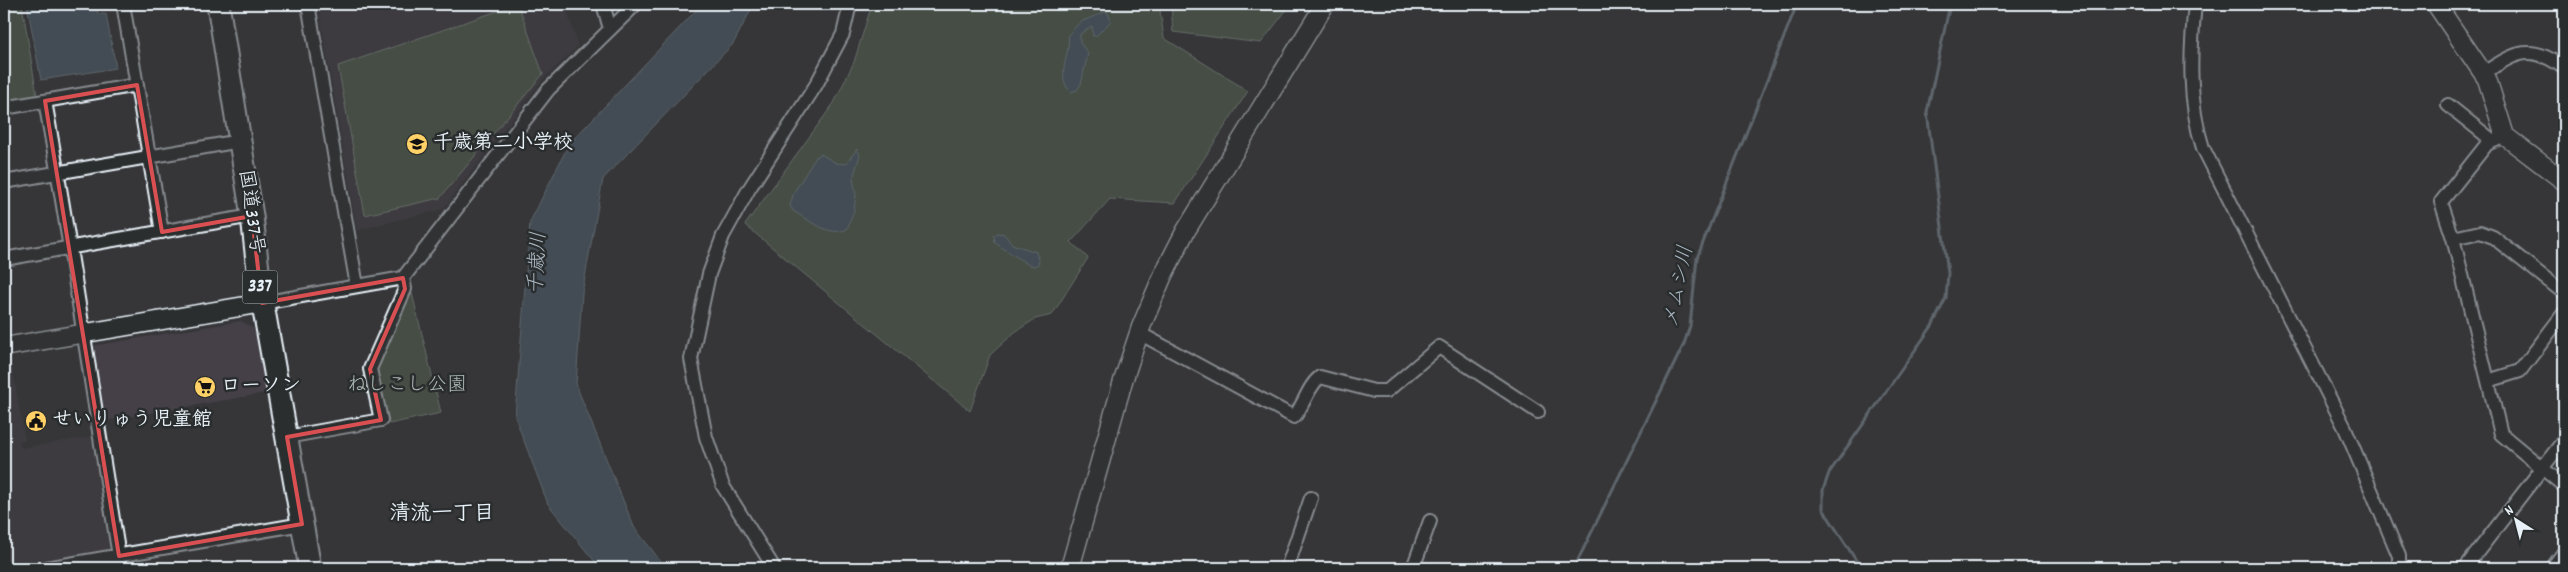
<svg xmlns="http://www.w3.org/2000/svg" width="2568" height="572" viewBox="0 0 2568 572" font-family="Dekko,'Klee One',sans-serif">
<rect width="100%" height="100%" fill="#363639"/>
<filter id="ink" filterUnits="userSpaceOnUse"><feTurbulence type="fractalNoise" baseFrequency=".02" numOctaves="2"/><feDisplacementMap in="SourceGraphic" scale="10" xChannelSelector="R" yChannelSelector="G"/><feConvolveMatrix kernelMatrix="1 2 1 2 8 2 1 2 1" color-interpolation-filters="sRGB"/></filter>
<g filter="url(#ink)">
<path fill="#444047" d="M 318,4 L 565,4 L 578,46 L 543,79 L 443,209 L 357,230 Z
M 241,321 L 253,328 L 257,336 L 266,393 L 104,421 L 92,346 Z
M 11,361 L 25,440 L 19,441 L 21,448 L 91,437 L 111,545 L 106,553 L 4,568 L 4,362 Z"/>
<path fill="#596952" stroke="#a0ada5" d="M 4,4 L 22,4 L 37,96 L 4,102 Z
M 518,4 L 543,74 L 440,198 L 365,215 L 338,66 Z
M 872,4 L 1159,4 L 1164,38 L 1248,91 L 1175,203 L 1110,199 L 1071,242 L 1088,258 L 1052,315 L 1035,319 L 1015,332 L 990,355 L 970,411 L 745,225 L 834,103 L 854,62 Z
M 1171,4 L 1291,4 L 1261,43 L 1173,32 Z
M 412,293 L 441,413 L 389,424 L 376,369 Z"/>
<path fill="#526675" stroke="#8e9ea9" d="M 27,4 L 96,4 L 98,14 L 106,14 L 116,68 L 41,80 Z
M 702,4 L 754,4 L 733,44 L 603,179 L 582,293 L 576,385 L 634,527 L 666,568 L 600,568 L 548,504 L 515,417 L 530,222 L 569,144 Z
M 1105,12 L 1108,13 L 1111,21 L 1096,36 L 1093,36 L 1092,26 L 1080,34 L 1080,43 L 1088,53 L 1081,84 L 1077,90 L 1071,92 C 1054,77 1072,52 1068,35 L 1080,22 Z
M 857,149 L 860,155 L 853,178 L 856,196 L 854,210 L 847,229 C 830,238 809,220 793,211 L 790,205 L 794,192 L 816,157 L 821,154 L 836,163 L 846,164 Z
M 998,233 L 1004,234 L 1012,244 L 1036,252 L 1039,263 L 1035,266 L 1029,265 L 995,243 L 994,235 Z"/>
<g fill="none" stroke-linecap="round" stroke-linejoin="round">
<path stroke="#8e9ea9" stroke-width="3" d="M 1574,568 L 1684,344 L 1690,326 L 1697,258 L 1797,4
M 1861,568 L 1823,509 L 1823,490 L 1829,473 L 1932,326 L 1946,298 L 1948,273 L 1927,112 L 1950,4"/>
<g stroke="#e8f1f8" stroke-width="16">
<path id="street" d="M 123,4 L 162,232
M 308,4 L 357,286
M 603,4 L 610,29
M 2195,4 C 2190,52 2188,102 2203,148 L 2345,428 L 2399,556 L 2399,568
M 2484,73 C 2516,52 2531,43 2564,68
M 45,101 C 73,256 95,412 121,568
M 2448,105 L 2493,141
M 4,108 L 137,85
M 2505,136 L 2487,144 L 2441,202 L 2453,238 L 2501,434 L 2564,486
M 4,182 L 240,141
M 2453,238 L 2480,232 L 2493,237 L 2564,293
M 4,259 L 252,216
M 262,303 L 403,278 L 548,90 L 636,4
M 1139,333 L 1294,417 C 1304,405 1308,386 1320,377 L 1374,391 L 1387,391 L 1439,347 L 1538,412
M 2488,381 L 2520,371 L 2564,313
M 287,437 L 381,420 L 370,369 L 405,289 L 403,278
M 46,568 L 302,524
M 774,568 L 723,486 L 706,437 L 691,359 L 709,274 L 723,236 L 749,189 L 816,85 L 843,34 L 850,4
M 1287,568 L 1311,498
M 1413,568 L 1430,521
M 2465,568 L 2564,440
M 2552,568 L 2564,552"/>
</g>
<g stroke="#e8f1f8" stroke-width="21">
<path id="secondary" d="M 2436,4 L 2487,79 L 2505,136 L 2564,181
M 4,347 L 262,303
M 1070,568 L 1123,381 L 1141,327 L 1163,275 L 1185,232 L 1325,4"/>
</g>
<g stroke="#e8f1f8" stroke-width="25">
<path id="highway" d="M 218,4 L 252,216 L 260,288 L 310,568"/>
</g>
<use href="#street" stroke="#2a2d2e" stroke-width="12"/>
<use href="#secondary" stroke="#2a2d2e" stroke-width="18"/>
<use href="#highway" stroke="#2a2d2e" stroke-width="21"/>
</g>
</g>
<path d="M0 0H2568V572H0ZM 137,85 L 162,232 L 252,216 L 262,303 L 403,278 L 405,289 L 370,369 L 381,420 L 287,437 L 302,524 L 119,556 L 45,101 Z" fill="#363639" fill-opacity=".55" fill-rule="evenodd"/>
<path fill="none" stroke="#da5052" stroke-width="4" stroke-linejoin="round" d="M 137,85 L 162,232 L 252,216 L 262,303 L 403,278 L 405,289 L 370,369 L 381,420 L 287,437 L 302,524 L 119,556 L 45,101 Z"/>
<defs>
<g id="school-disc" transform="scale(1.125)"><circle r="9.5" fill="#ffd166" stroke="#2a2d2e"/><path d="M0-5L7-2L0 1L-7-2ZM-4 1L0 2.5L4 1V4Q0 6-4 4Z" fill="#111"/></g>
<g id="supermarket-disc" transform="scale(1.125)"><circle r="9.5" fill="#ffd166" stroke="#2a2d2e"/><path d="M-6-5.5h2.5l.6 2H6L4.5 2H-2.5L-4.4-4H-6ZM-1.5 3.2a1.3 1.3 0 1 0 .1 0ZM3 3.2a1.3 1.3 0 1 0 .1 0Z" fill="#111"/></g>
<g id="civic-disc" transform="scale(1.125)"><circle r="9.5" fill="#ffd166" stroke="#2a2d2e"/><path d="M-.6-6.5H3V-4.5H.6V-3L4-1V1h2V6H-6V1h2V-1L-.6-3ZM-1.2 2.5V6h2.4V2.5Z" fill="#111"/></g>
</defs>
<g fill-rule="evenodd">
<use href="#school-disc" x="417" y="144"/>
<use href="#supermarket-disc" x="205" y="387"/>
<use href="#civic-disc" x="36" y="421"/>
</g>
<g text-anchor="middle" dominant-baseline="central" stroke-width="5" stroke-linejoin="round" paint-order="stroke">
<rect fill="#2a2d2e" stroke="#afb6bb" stroke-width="1" x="242.5" y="270.5" width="35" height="33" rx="4"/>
<g font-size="19" font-weight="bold" fill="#e8f1f8">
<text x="260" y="287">337</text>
</g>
<g font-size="20" font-weight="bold" fill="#e8f1f8" stroke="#2a2d2e" text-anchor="start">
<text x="433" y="144">千歳第二小学校</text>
<text x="221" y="387">ローソン</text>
<text x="52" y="421">せいりゅう児童館</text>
</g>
<g font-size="20" fill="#e8f1f8" stroke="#2a2d2e">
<text transform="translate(250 212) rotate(82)">国道337号</text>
</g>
<g font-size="20" fill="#afbbb6" stroke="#2a2d2e">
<text x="407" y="386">ねしこし公園</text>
</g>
<g font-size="21" font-style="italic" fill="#acb9c4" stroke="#2a2d2e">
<text transform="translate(539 263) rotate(-87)">千歳川</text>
<text transform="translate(1680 287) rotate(-79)">メムシ川</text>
</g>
<g font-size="21" font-weight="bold" fill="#e8f1f8" stroke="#2a2d2e">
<text x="442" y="515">清流一丁目</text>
</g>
</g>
<rect width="2568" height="572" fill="none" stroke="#2a2d2e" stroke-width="20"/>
<rect x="10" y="10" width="2548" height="552" fill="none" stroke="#e8f1f8" stroke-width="2" filter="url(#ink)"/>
<g transform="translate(2516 520) rotate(324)" stroke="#2a2d2e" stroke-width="4" paint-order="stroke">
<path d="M0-4L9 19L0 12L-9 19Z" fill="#e8f1f8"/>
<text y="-8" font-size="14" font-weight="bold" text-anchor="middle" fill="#e8f1f8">N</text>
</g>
</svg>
